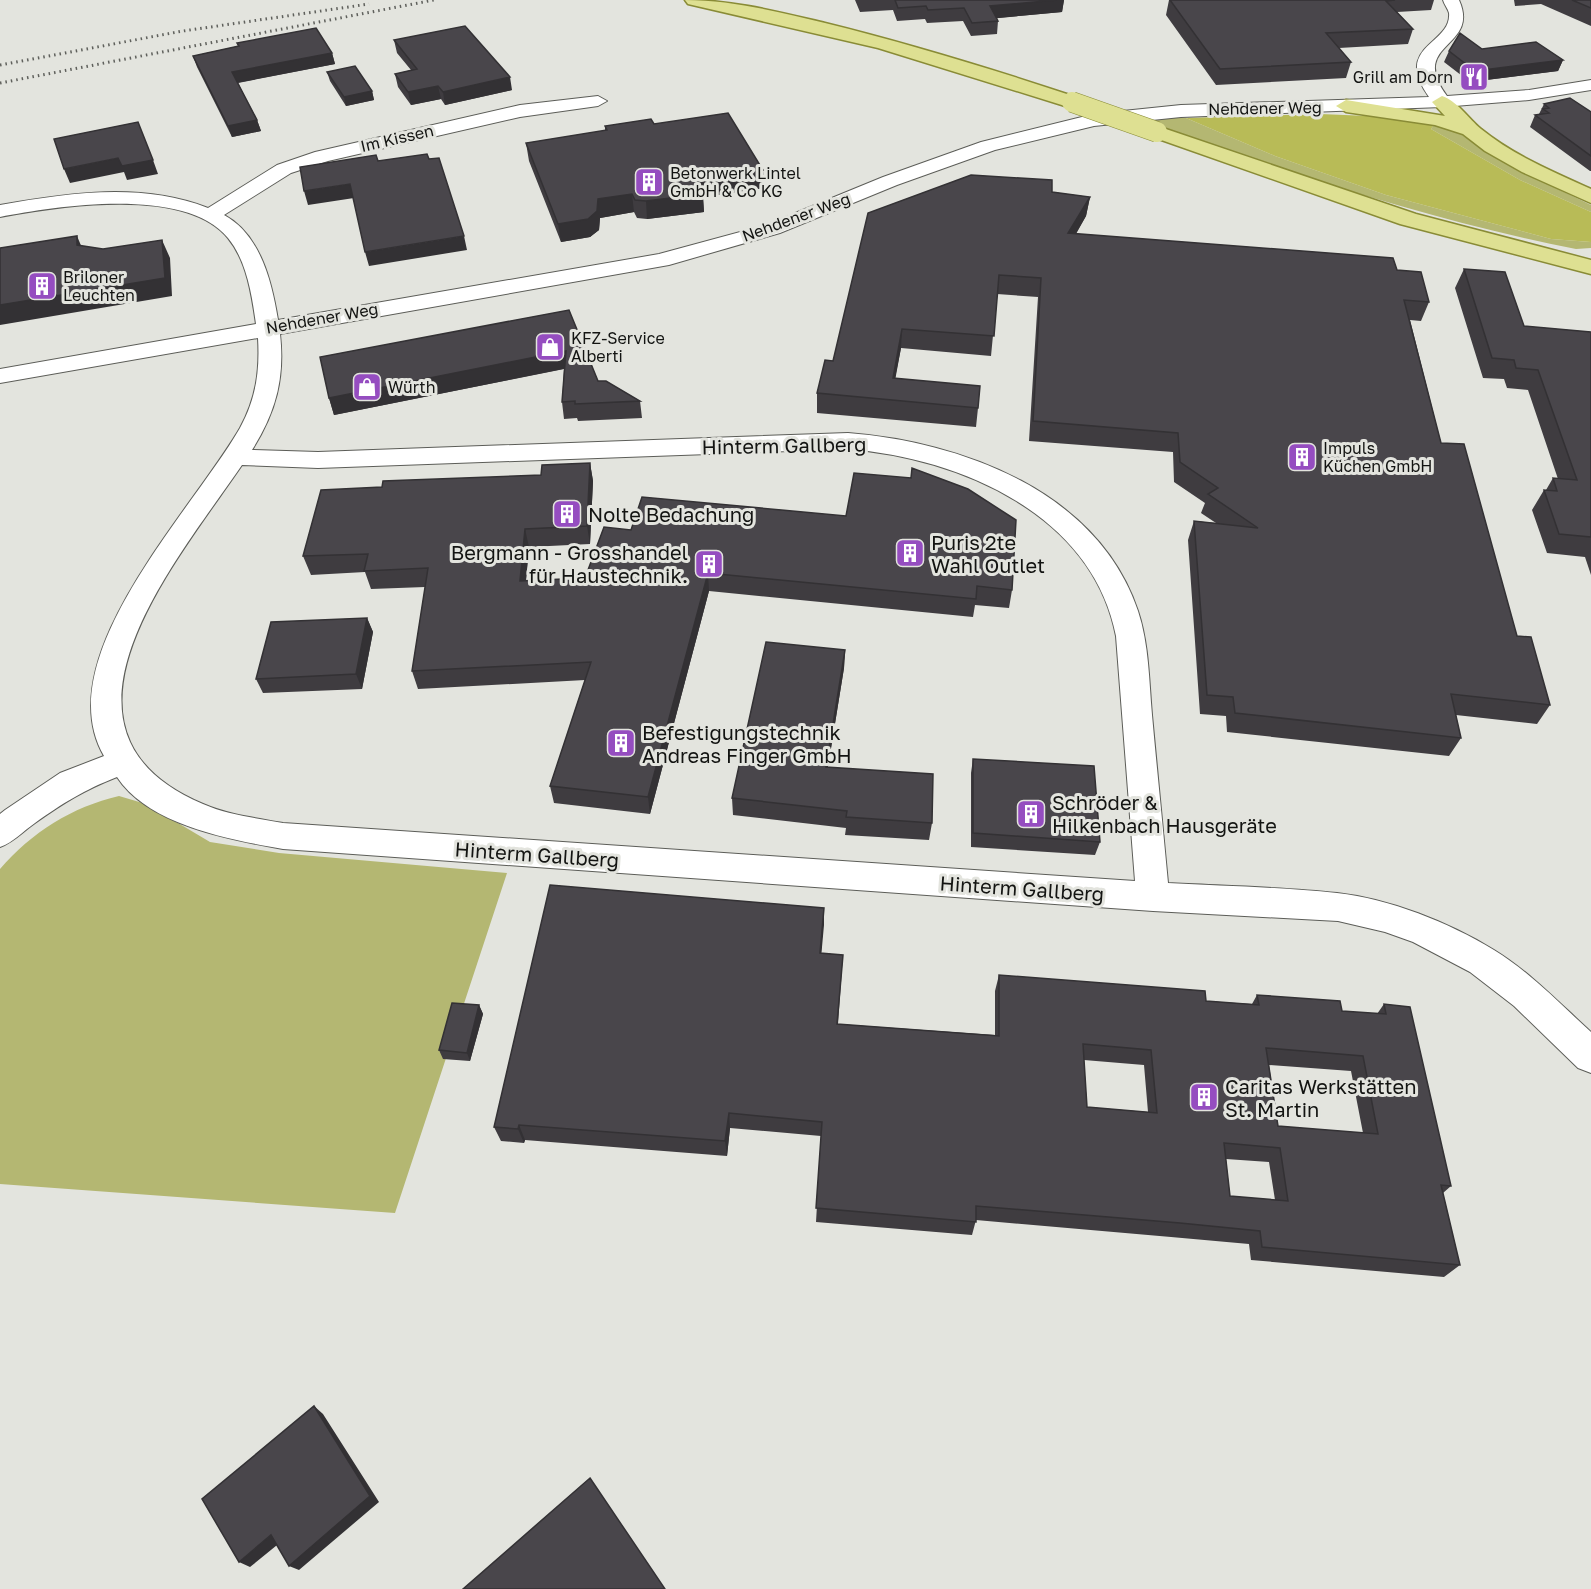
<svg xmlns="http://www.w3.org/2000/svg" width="1591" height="1589" viewBox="0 0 1591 1589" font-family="'Golos Text',sans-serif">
<rect width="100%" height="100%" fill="#e3e4de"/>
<path fill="#b4b772" d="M 1177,117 L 1186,118 L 1275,156 L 1386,195 L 1551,239 L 1591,242 L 1591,248 L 1576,249 C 1429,220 1285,172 1145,121 Z
M 1436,122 L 1473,140 L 1508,165 L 1591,205 L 1591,212 L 1520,180 L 1431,129 Z
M 119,796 L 146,804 L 210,842 L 279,853 L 507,873 L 395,1213 L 0,1184 L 0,869 C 32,832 72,807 119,796 Z"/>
<path fill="#b8bb57" d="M 1320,114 L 1393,117 L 1436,122 L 1431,129 L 1520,180 L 1591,212 L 1591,242 L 1551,239 L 1386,195 L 1275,156 L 1186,118 Z"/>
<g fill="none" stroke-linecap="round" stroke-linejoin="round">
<g stroke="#5c5d58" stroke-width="2">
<path id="minor" d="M 1443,0 L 1459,0 C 1481,49 1407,42 1447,96 L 1529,90 L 1591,80 L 1591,90 L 1529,100 L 1442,107 L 1181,117 L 1094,126 L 995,150 L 897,185 L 780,233 L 669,265 L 280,334 C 285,378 276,412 252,450 L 318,452 L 848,433 C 963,442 1098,492 1138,611 C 1149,644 1149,681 1152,715 C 1157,771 1163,827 1168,883 C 1224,886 1281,887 1337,893 C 1390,899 1448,922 1494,950 C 1530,972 1560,1004 1591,1032 L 1591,1073 L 1578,1068 L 1514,1006 L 1470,972 L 1413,942 L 1385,932 L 1338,921 L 1153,911 L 283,849 C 231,840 148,825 117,777 C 84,790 63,803 35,823 C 22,832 14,842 0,847 L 0,814 L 5,810 L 60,773 L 104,756 C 47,658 193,510 240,428 C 256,399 260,371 258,338 L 0,383 L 0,369 L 256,324 C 252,296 247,261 228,238 C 185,186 58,206 0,217 L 0,205 C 69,193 141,182 208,208 L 277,165 L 315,152 L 520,105 L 598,96 L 607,101 L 598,106 L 520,117 L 328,161 L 291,173 L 224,215 C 261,235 272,283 278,320 L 659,254 L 766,225 L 883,177 L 981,142 L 1094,114 L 1181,105 L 1429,97 C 1392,45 1452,45 1449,13 C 1448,9 1444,4 1443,0 ZM 848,449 C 960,458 1092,514 1116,636 L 1135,881 L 283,823 C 256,818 228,815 203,804 C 30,731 176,562 242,465 L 318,468 Z"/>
</g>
<g stroke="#898b36" stroke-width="3">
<path id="major" d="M 685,0 C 733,0 778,12 825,23 C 910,44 995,70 1079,98 L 1082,102 L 1079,106 L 1065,106 L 878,48 L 688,4 Z
M 1442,96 C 1456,100 1469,119 1481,129 C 1513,155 1553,172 1591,189 L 1591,203 L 1522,172 L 1485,151 L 1463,134 L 1435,125 L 1346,112 L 1336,106 L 1346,100 L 1445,116 L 1432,102 Z
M 1157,126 L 1416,214 L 1591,260 L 1591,274 L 1400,224 L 1150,136 L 1147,132 L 1150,128 Z"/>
</g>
<use href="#minor" fill="#fff" fill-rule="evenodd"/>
<use href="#major" fill="#dee092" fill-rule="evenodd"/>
<path stroke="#5f605c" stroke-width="3" stroke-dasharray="1.5 4" stroke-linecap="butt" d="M 0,65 L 183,31 L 369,4
M 0,83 L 434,0"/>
<g stroke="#898b36" stroke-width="21" stroke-linecap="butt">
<path id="major-bridge" d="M 1072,102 L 1157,132"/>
</g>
<use href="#major-bridge" stroke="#dee092" stroke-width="20"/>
</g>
<path fill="#3f3c40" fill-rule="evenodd" d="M 855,0 L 1064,0 L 1062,12 L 997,18 L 998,21 L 997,34 L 971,36 L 963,21 L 927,23 L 925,19 L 897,21 L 893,10 L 860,12 Z
M 1169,0 L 1434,0 L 1431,10 L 1397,12 L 1413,29 L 1408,44 L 1339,48 L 1351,62 L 1346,78 L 1216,85 L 1166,15 Z
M 1514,0 L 1591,0 L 1591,26 L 1541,4 L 1515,6 Z
M 394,40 L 512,90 L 445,105 L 441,99 L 411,105 L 398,87 L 395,74 L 411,70 L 397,53 Z
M 237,43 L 332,53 L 335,64 L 238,83 L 257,120 L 261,131 L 232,137 L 197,67 L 193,56 L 238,46 Z
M 1482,49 L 1563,60 L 1558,71 L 1470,82 L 1444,62 L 1449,51 Z
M 327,72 L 372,91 L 374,100 L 346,106 L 330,81 Z
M 1544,104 L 1591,112 L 1591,171 L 1590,171 L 1530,127 L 1535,115 L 1539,114 Z
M 654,124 L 764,188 L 703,197 L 704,212 L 647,219 L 637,218 L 634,212 L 600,218 L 599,230 L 590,237 L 561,242 L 529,161 L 526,143 L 605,131 L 605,126 Z
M 1052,192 L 1090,197 L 1086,216 L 1076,234 L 1397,270 L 1429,302 L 1421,321 L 1410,320 L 1441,443 L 1517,636 L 1550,705 L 1537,724 L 1456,715 L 1461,738 L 1449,756 L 1227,732 L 1226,716 L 1200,714 L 1188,540 L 1194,521 L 1216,523 L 1201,513 L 1205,503 L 1174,482 L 1173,452 L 1029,441 L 1038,297 L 997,294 L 991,356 L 901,348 L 895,378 L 978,408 L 976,427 L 817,413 L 817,393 L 833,361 Z
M 1464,269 L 1524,326 L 1591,332 L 1591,575 L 1585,557 L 1547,553 L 1532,510 L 1544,490 L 1546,490 L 1553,478 L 1558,479 L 1528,390 L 1507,388 L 1504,379 L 1483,378 L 1455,288 Z
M 569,310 L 598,381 L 640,401 L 642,418 L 578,421 L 577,418 L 564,419 L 562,402 L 564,369 L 334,415 L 329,398 Z
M 590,463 L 593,481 L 590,544 L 529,547 L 526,581 L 585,578 L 604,527 L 1012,590 L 1009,608 L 975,605 L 973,617 L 709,591 L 650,814 L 554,803 L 550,786 L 585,680 L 418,689 L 412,671 L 425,587 L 371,589 L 365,572 L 311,575 L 303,556 L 382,487 L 541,475 Z
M 367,618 L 373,632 L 362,689 L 263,693 L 256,679 Z
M 845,650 L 844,668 L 828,767 L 932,823 L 929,840 L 845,835 L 846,828 L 733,815 L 732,798 Z
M 973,759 L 1100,842 L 1095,855 L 971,847 L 971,773 Z
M 824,908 L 821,953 L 843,955 L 838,1024 L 995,1035 L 995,991 L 999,975 L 1206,1001 L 1252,1004 L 1257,995 L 1342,1011 L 1377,1014 L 1384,1004 L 1451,1186 L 1443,1193 L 1460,1265 L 1444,1277 L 1251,1260 L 1249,1244 L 1171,1237 L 976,1220 L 972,1235 L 816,1222 L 821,1136 L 730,1128 L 727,1156 L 525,1140 L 524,1143 L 501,1141 L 494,1127 ZM 1084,1060 L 1144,1065 L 1148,1112 L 1087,1107 ZM 1269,1065 L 1351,1071 L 1363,1133 L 1278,1126 ZM 1226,1159 L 1269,1162 L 1275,1200 L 1230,1196 Z
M 479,1005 L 483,1014 L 470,1061 L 443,1059 L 439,1050 Z"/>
<path fill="#333134" d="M 1056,0 L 1064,0 L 1062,12 L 988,19 L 990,6 Z
M 332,53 L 335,64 L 236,83 L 232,72 Z
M 1563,60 L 1558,71 L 1470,82 L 1475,71 Z
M 510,77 L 512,90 L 445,105 L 443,92 Z
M 438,86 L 441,99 L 411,105 L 408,92 Z
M 372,91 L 374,100 L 346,106 L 344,97 Z
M 257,120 L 261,131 L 232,137 L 228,126 Z
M 118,158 L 153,160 L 158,174 L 127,180 L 124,172 L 70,183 L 64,169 Z
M 763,170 L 764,188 L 703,197 L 704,212 L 647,219 L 646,201 L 695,180 Z
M 350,184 L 354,198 L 308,205 L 304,191 Z
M 632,194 L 634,212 L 600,218 L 599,230 L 590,237 L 561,242 L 558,224 L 598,199 Z
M 1090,197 L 1086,216 L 1065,252 L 1068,233 Z
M 77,236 L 85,255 L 77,245 Z
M 464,236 L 467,250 L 369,266 L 365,252 Z
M 162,240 L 170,258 L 172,296 L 0,325 L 0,305 Z
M 902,329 L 901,348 L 892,397 L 893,378 Z
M 566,351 L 568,368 L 334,415 L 329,398 Z
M 590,463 L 593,481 L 590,544 L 587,526 Z
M 525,529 L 529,547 L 524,600 L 520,581 Z
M 708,573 L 709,591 L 650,814 L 648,797 Z
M 367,618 L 373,632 L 362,689 L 356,674 Z
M 845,650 L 844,668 L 825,785 L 826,767 Z
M 824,908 L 824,925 L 820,969 L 820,953 Z
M 479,1005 L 483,1014 L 470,1061 L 467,1053 Z
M 729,1113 L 730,1128 L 727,1156 L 725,1141 Z
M 519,1125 L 525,1140 L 524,1143 L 518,1129 Z
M 314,1406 L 323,1414 L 379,1502 L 299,1570 L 289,1566 Z
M 271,1535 L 282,1541 L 250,1567 L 239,1562 Z"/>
<path fill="#49464b" stroke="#333134" stroke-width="1.5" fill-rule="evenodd" d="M 895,0 L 1056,0 L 990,6 L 998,21 L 972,23 L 964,8 L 928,10 L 926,6 L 898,8 Z
M 1170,0 L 1395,0 L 1386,1 L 1413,29 L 1326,33 L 1351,62 L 1220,69 Z
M 1572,0 L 1591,0 L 1591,8 Z
M 465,26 L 510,77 L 443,92 L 438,86 L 408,92 L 395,74 L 417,69 L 394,40 Z
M 316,28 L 332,53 L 232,72 L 257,120 L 228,126 L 193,56 L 239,46 L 237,43 Z
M 1460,33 L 1482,49 L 1536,42 L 1563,60 L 1475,71 L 1449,51 Z
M 355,66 L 372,91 L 344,97 L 327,72 Z
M 1570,98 L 1591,112 L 1591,156 L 1535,115 L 1549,113 L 1543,109 L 1549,108 L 1544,104 Z
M 728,113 L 763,170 L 695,180 L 703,194 L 646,201 L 635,200 L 632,194 L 598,199 L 597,211 L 588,219 L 558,224 L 526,143 L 607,130 L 605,126 L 651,119 L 654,124 Z
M 138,122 L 153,160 L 122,166 L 118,158 L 64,169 L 54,139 Z
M 427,154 L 429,159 L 439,158 L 464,236 L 365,252 L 350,184 L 304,191 L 300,167 L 376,155 L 378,161 Z
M 971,175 L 1052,180 L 1052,192 L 1090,197 L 1068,233 L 1393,258 L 1397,270 L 1421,272 L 1429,302 L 1404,300 L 1441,443 L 1464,444 L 1517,636 L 1531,637 L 1550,705 L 1451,694 L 1461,738 L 1235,713 L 1233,697 L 1207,695 L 1194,521 L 1258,528 L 1208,494 L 1218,488 L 1180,462 L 1178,433 L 1033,421 L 1041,278 L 999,275 L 994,336 L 902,329 L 893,378 L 980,386 L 978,408 L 817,393 L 825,360 L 833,361 L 868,213 Z
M 77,236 L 77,245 L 103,249 L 162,240 L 165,278 L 0,305 L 0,248 Z
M 1464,269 L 1505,272 L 1524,326 L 1591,332 L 1591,537 L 1559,534 L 1544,490 L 1557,491 L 1553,478 L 1577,480 L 1538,370 L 1516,368 L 1514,360 L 1492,358 Z
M 569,310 L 598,381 L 606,381 L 640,401 L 575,404 L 575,401 L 562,402 L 566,351 L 329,398 L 320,357 Z
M 590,463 L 587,526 L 525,529 L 520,581 L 585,578 L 604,527 L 631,530 L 642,497 L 846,516 L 854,473 L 911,478 L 912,468 L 968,489 L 1016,520 L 1012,590 L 977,586 L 976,599 L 708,573 L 648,797 L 550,786 L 591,662 L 412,671 L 428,568 L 364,571 L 368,554 L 303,556 L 321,490 L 382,487 L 383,481 L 541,475 L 542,465 Z
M 367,618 L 356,674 L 256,679 L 271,622 Z
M 766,642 L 845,650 L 826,767 L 933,774 L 932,823 L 846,817 L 847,811 L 732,798 Z
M 973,759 L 1094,766 L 1100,842 L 973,833 Z
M 550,885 L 824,908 L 820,953 L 843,955 L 837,1024 L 999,1036 L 999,975 L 1205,991 L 1206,1001 L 1259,1005 L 1257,995 L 1340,1001 L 1342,1011 L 1386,1014 L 1384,1004 L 1410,1007 L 1451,1186 L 1441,1185 L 1460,1265 L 1262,1247 L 1260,1231 L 1180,1223 L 976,1206 L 976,1222 L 816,1208 L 822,1122 L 729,1113 L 725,1141 L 519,1125 L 518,1129 L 494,1127 ZM 1083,1044 L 1151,1050 L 1157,1113 L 1087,1107 ZM 1266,1048 L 1363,1056 L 1378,1134 L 1278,1126 ZM 1224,1143 L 1280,1148 L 1288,1201 L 1230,1196 Z
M 452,1003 L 479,1005 L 467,1053 L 439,1050 Z
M 314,1406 L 370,1496 L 289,1566 L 271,1535 L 239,1562 L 202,1499 Z
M 590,1478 L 665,1589 L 463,1589 Z"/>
<defs>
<g id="restaurant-square" transform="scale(1.5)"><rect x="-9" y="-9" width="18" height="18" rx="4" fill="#954dc0" stroke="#e3e4de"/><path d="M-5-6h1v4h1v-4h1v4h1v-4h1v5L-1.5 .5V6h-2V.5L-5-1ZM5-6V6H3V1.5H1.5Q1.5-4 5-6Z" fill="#fff"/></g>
<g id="building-square" transform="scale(1.5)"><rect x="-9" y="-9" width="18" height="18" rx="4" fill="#954dc0" stroke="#e3e4de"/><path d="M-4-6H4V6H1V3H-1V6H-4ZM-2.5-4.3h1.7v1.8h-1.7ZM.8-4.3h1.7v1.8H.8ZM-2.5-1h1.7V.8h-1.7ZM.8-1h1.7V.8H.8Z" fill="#fff"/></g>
<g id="shop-square" transform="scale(1.5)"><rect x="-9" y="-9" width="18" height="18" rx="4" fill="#954dc0" stroke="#e3e4de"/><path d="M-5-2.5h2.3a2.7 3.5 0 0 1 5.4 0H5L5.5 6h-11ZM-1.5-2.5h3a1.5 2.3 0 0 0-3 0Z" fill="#fff"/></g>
</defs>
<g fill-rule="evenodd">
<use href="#restaurant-square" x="1474" y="77"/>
<use href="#building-square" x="649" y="182"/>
<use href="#building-square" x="42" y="286"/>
<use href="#shop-square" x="550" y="347"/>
<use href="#shop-square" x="367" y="387"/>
<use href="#building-square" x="1302" y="457"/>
<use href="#building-square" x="567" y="514"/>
<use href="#building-square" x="910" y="553"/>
<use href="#building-square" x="709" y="564"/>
<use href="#building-square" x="621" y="743"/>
<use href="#building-square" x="1031" y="814"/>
<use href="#building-square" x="1204" y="1097"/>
</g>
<g text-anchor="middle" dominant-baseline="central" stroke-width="6" stroke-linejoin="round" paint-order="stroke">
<g font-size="16" fill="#131412" stroke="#e3e4de" text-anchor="start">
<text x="1453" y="77" text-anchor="end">Grill am Dorn</text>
<text x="670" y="173">Betonwerk Lintel<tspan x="670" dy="18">GmbH &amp; Co KG</tspan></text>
<text x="63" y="277">Briloner<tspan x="63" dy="18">Leuchten</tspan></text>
<text x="571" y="338">KFZ-Service<tspan x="571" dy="18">Alberti</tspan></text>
<text x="388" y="387">Würth</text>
<text x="1323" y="448">Impuls<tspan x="1323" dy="18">Küchen GmbH</tspan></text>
</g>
<g font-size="16" fill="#131412" stroke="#e3e4de">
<text transform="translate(1265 108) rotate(-1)">Nehdener Weg</text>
<text transform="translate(397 138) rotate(-13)">Im Kissen</text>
<text transform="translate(796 217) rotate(-20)">Nehdener Weg</text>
<text transform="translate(322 318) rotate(-10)">Nehdener Weg</text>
</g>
<g font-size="20" fill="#131412" stroke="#e3e4de">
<text transform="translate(784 445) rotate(-1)">Hinterm Gallberg</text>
<text transform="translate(537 854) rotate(4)">Hinterm Gallberg</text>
<text transform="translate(1022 888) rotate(4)">Hinterm Gallberg</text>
</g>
<g font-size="20" fill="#131412" stroke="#e3e4de" text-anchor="start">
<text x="588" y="514">Nolte Bedachung</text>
<text x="931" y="542">Puris 2te<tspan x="931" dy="23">Wahl Outlet</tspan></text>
<text x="688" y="552" text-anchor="end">Bergmann - Grosshandel<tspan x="688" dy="23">für Haustechnik.</tspan></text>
<text x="642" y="732">Befestigungstechnik<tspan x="642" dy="23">Andreas Finger GmbH</tspan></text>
<text x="1052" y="802">Schröder &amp;<tspan x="1052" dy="23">Hilkenbach Hausgeräte</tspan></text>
<text x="1225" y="1086">Caritas Werkstätten<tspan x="1225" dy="23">St. Martin</tspan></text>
</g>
</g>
</svg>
